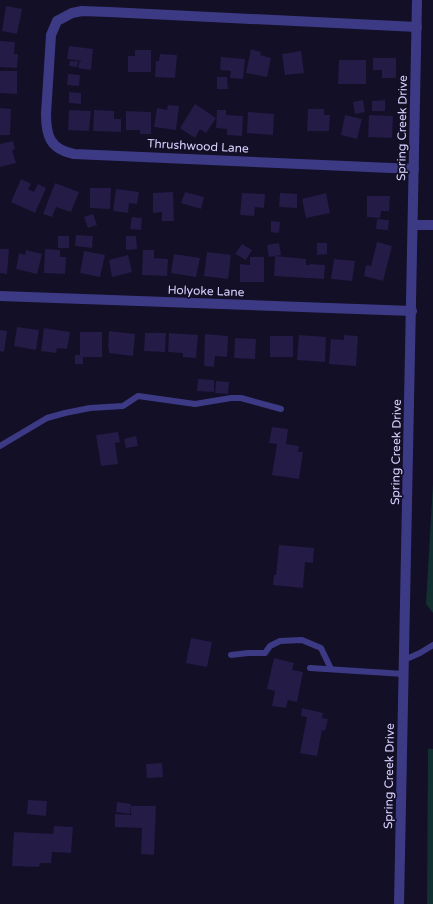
<svg xmlns="http://www.w3.org/2000/svg" width="433" height="904" viewBox="0 0 433 904" font-family="'Varela Round',sans-serif">
<rect width="100%" height="100%" fill="#130f26"/>
<path fill="#12302f" d="M 433,483 L 433,613 L 426,604 Z
M 428,749 L 433,749 L 433,904 L 427,904 Z"/>
<path fill="#241b47" d="M 6,6 L 22,9 L 17,34 L 2,31 Z
M 0,41 L 15,42 L 14,54 L 18,54 L 17,68 L 0,67 Z
M 69,46 L 93,49 L 91,70 L 78,68 L 79,62 L 82,61 L 67,59 Z
M 251,49 L 261,52 L 260,55 L 271,58 L 267,77 L 246,73 Z
M 135,50 L 151,50 L 151,72 L 128,72 L 128,56 L 135,56 Z
M 301,51 L 304,73 L 285,75 L 282,54 Z
M 160,54 L 177,55 L 175,78 L 155,77 L 156,61 L 159,61 Z
M 221,57 L 245,59 L 243,79 L 230,78 L 231,71 L 220,70 Z
M 373,58 L 396,58 L 396,78 L 382,78 L 382,70 L 373,70 Z
M 339,60 L 366,60 L 366,84 L 338,84 Z
M 70,61 L 78,61 L 77,67 L 69,66 Z
M 0,71 L 17,71 L 17,94 L 0,93 Z
M 68,74 L 80,75 L 79,86 L 67,85 Z
M 217,77 L 227,77 L 228,89 L 217,89 Z
M 69,92 L 81,93 L 81,104 L 69,103 Z
M 363,100 L 365,112 L 355,114 L 353,102 Z
M 385,100 L 385,111 L 372,111 L 372,101 Z
M 195,104 L 216,118 L 206,133 L 200,129 L 195,138 L 180,128 Z
M 168,105 L 179,106 L 176,130 L 154,127 L 157,108 L 167,110 Z
M 0,108 L 11,109 L 10,135 L 0,135 Z
M 308,109 L 324,109 L 324,115 L 330,115 L 329,131 L 307,131 Z
M 69,110 L 91,111 L 89,131 L 68,130 Z
M 94,110 L 114,111 L 114,119 L 121,119 L 121,132 L 93,131 Z
M 217,110 L 226,110 L 226,115 L 243,116 L 242,136 L 227,135 L 227,129 L 216,128 Z
M 126,111 L 151,112 L 151,134 L 140,134 L 140,130 L 126,130 Z
M 248,112 L 274,114 L 273,135 L 247,133 Z
M 345,115 L 362,119 L 357,139 L 341,135 Z
M 369,115 L 393,116 L 392,138 L 368,137 Z
M 13,141 L 15,149 L 12,150 L 16,163 L 0,167 L 0,144 Z
M 21,179 L 31,184 L 28,189 L 34,192 L 38,184 L 46,188 L 35,213 L 11,202 Z
M 55,183 L 79,192 L 71,212 L 56,207 L 52,217 L 43,214 Z
M 90,188 L 111,188 L 110,209 L 90,208 Z
M 116,189 L 139,192 L 137,204 L 129,203 L 128,213 L 113,211 Z
M 173,192 L 174,221 L 162,221 L 162,212 L 153,213 L 153,193 Z
M 185,192 L 204,197 L 201,209 L 181,203 Z
M 242,193 L 265,194 L 264,208 L 255,207 L 254,216 L 240,215 Z
M 280,193 L 297,194 L 297,208 L 279,207 Z
M 326,193 L 330,213 L 306,218 L 302,199 Z
M 367,196 L 390,196 L 389,211 L 381,211 L 380,218 L 367,217 Z
M 93,214 L 97,225 L 88,228 L 84,217 Z
M 132,217 L 142,218 L 141,230 L 130,229 Z
M 377,219 L 389,220 L 388,230 L 376,229 Z
M 271,221 L 280,222 L 279,233 L 271,232 Z
M 76,235 L 93,236 L 92,248 L 75,246 Z
M 58,236 L 69,236 L 69,248 L 58,248 Z
M 126,236 L 136,236 L 137,249 L 126,250 Z
M 377,242 L 392,246 L 383,281 L 364,276 L 366,265 L 371,266 Z
M 279,243 L 281,255 L 269,257 L 267,245 Z
M 317,243 L 327,243 L 327,254 L 317,255 Z
M 242,244 L 252,250 L 246,260 L 235,254 Z
M 0,249 L 9,249 L 7,274 L 0,273 Z
M 45,249 L 60,250 L 60,257 L 66,257 L 65,274 L 44,273 Z
M 26,250 L 42,254 L 37,274 L 16,269 L 19,253 L 25,255 Z
M 143,250 L 154,250 L 154,258 L 168,259 L 167,276 L 142,275 Z
M 84,251 L 105,255 L 100,277 L 80,273 Z
M 207,252 L 231,255 L 228,279 L 204,276 Z
M 174,254 L 200,258 L 196,277 L 171,273 Z
M 128,255 L 132,272 L 112,277 L 109,260 Z
M 275,256 L 306,259 L 306,265 L 310,265 L 310,264 L 325,265 L 324,279 L 274,276 Z
M 250,257 L 264,257 L 264,282 L 240,282 L 240,264 L 250,265 Z
M 334,259 L 355,261 L 352,281 L 331,279 Z
M 17,327 L 39,330 L 36,350 L 14,346 Z
M 44,328 L 70,332 L 67,349 L 57,348 L 56,353 L 41,351 Z
M 0,330 L 7,331 L 4,352 L 0,351 Z
M 109,331 L 135,334 L 133,356 L 109,353 L 109,349 L 108,348 Z
M 80,332 L 102,332 L 102,357 L 83,357 L 83,364 L 75,364 L 75,355 L 80,355 Z
M 145,333 L 166,333 L 165,352 L 144,351 Z
M 169,333 L 198,335 L 196,358 L 183,357 L 183,353 L 168,352 Z
M 205,334 L 228,336 L 227,357 L 215,356 L 214,367 L 204,366 Z
M 299,335 L 326,337 L 325,362 L 297,360 Z
M 344,335 L 358,336 L 356,366 L 329,364 L 331,339 L 344,340 Z
M 270,336 L 293,336 L 293,357 L 270,357 Z
M 235,338 L 256,339 L 255,359 L 234,358 Z
M 198,379 L 214,380 L 214,392 L 197,391 Z
M 216,381 L 229,382 L 228,394 L 215,393 Z
M 272,427 L 288,429 L 286,444 L 299,446 L 298,452 L 303,452 L 299,479 L 272,475 L 277,444 L 269,443 Z
M 118,432 L 120,442 L 115,443 L 118,464 L 101,466 L 96,435 Z
M 136,436 L 138,446 L 126,448 L 124,439 Z
M 279,545 L 314,548 L 313,563 L 305,562 L 303,588 L 273,585 L 274,575 L 276,575 Z
M 191,638 L 212,642 L 207,667 L 186,663 Z
M 274,658 L 294,663 L 292,670 L 303,672 L 297,702 L 288,700 L 286,708 L 272,706 L 275,691 L 267,689 Z
M 302,708 L 323,713 L 322,718 L 328,719 L 325,731 L 322,730 L 317,756 L 300,753 L 307,717 L 301,716 Z
M 162,763 L 163,777 L 147,778 L 146,764 Z
M 28,800 L 47,801 L 46,816 L 27,814 Z
M 117,802 L 131,804 L 130,814 L 116,812 Z
M 131,806 L 156,806 L 154,855 L 141,854 L 142,828 L 115,827 L 115,814 L 133,815 L 131,814 Z
M 54,826 L 73,827 L 71,853 L 52,852 L 51,863 L 40,863 L 39,867 L 12,866 L 14,832 L 53,834 Z"/>
<g fill="none" stroke-linecap="round" stroke-linejoin="round">
<path stroke="#3d3a85" stroke-width="6" d="M 0,446 L 47,418 L 65,413 L 90,408 L 123,406 L 138,396 L 195,404 L 231,398 L 241,398 L 281,409
M 231,655 L 248,653 L 265,653 L 270,646 L 280,641 L 302,640 L 321,648 L 331,669
M 404,660 L 420,653 L 433,645
M 310,668 L 404,674"/>
<path stroke="#3d3a85" stroke-width="10" d="M 414,169 L 74,154 C 50,149 46,136 46,114 L 51,35 L 57,21 L 72,13 L 82,11 L 109,12 L 417,27
M 413,225 L 433,225
M 0,296 L 412,311"/>
<path stroke="#3d3a85" stroke-width="10" d="M 399,904 L 417,0"/>
</g>
<g text-anchor="middle" dominant-baseline="central" stroke-width="3.5" stroke-linejoin="round" paint-order="stroke">
<g font-size="12" fill="#d9d4ff" stroke="#130f26">
<text transform="translate(402 128) rotate(-89)">Spring Creek Drive</text>
<text transform="translate(198 146) rotate(3)">Thrushwood Lane</text>
<text transform="translate(206 291) rotate(2)">Holyoke Lane</text>
<text transform="translate(396 452) rotate(-89)">Spring Creek Drive</text>
<text transform="translate(389 776) rotate(-89)">Spring Creek Drive</text>
</g>
</g>
</svg>
